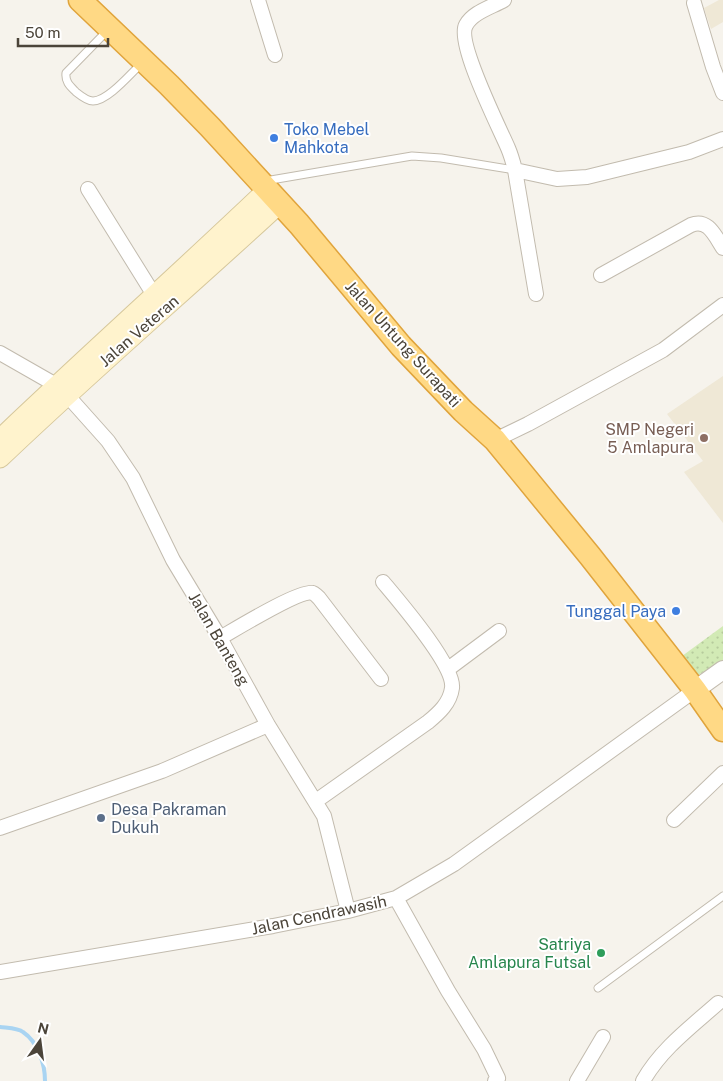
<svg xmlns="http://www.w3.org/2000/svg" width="723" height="1081" viewBox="0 0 723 1081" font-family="'Public Sans',sans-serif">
<defs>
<pattern id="grass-dots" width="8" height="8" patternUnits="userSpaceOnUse" patternTransform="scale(1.25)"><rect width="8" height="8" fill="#d2eab5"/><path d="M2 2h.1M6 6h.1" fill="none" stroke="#b6ca9c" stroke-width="1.8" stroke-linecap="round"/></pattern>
</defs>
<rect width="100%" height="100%" fill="#f6f3ec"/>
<path fill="#efe8d6" d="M 719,0 L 723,0 L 723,22 L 711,29 L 704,8 Z
M 723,376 L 723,523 L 684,472 L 703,461 L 667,414 Z"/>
<path fill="url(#grass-dots)" d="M 723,626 L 723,661 L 691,679 L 678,659 Z"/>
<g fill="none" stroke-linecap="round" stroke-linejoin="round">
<path stroke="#a9d4f2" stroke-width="4" d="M 0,1027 C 7,1028 18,1028 23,1032 C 38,1042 45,1064 45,1081"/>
<g stroke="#c2bbae" stroke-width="9">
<path id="service" d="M 107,31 L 66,73 C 65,82 70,86 76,92 C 81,96 87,101 93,101 C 108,101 131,73 142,63
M 265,181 L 412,156 L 441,158 L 515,170
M 598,988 L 723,896"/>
</g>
<g stroke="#c2bbae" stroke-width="16">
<path id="minor" d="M 258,0 L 275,55
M 504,0 C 492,7 473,12 466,25 C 456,42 499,127 508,148 C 511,155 513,162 515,170 L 536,294
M 694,3 L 713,67 L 723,93
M 515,170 L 557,179 L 587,177 L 689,152 L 723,139
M 88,189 L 154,295
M 601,275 L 691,225 C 708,218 715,236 723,248
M 0,353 L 56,385 L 66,394 L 108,441 L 133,478 L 173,560 L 220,638 L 268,725 L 324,816 L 348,911
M 495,440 L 528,424 L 663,350 L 723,305
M 220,638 C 234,630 301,589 313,593 C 314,593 318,597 319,598 L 381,679
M 448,669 L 499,631
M 316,801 L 428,722 C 439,713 450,703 452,688 C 455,666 398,600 383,582
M 674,820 L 723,773
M 0,828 L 162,771 L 268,725
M 396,898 L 448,991 L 484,1049 L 498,1078 L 495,1081
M 0,972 L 273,926 L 348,911 L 396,898 L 454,864 L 695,690
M 577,1081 L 603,1037
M 643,1081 C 661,1049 691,1027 718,1003"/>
</g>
<g stroke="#c2bbae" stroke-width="20">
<path id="tertiary" d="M 695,690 L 723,670"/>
</g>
<g stroke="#d6c79b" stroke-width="21">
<path id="secondary" d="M 0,439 C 88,355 179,274 267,190
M 0,458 C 91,371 187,289 279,204"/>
</g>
<g stroke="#e0a43c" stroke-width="25">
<path id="trunk" d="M 80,0 L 169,85 L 210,127 L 299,224 L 401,346 L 463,411 L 495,440 L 590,556 L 695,690 L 723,730"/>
</g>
<use href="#service" stroke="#fff" stroke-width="7"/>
<use href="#minor" stroke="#fff" stroke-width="14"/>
<use href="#tertiary" stroke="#fff" stroke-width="18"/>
<use href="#secondary" stroke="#fff3cd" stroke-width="19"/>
<use href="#trunk" stroke="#ffd985" stroke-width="22"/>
</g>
<g fill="#3f7fe0" stroke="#fff" stroke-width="2">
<circle cx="274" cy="138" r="5"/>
<circle cx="676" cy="611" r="5"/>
</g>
<circle fill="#8d6e63" stroke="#fff" stroke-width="2" cx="704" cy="438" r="5"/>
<circle fill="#5c6f8a" stroke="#fff" stroke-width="2" cx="101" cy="818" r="5"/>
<circle fill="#2e9e5b" stroke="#fff" stroke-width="2" cx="601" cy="953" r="5"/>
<g text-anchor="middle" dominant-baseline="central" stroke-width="4" stroke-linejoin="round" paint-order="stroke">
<g font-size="16" fill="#366cbe" stroke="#fff" text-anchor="start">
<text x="284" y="129">Toko Mebel<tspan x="284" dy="18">Mahkota</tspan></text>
<text x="666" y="611" text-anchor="end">Tunggal Paya</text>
</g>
<g font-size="16" fill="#4b4439" stroke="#fff">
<text transform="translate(139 331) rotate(-41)">Jalan Veteran</text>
<text transform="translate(403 344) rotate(48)">Jalan Untung Surapati</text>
<text transform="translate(219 639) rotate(60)">Jalan Banteng</text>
<text transform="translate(319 915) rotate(-12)">Jalan Cendrawasih</text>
</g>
<g font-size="16" fill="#785e54" stroke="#fff" text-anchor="end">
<text x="694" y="429">SMP Negeri<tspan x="694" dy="18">5 Amlapura</tspan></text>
</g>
<g font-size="16" fill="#4e5e75" stroke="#fff" text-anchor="start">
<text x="111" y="809">Desa Pakraman<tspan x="111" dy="18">Dukuh</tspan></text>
</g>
<g font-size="16" fill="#27864d" stroke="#fff" text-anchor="end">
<text x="591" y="944">Satriya<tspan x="591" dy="18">Amlapura Futsal</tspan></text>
</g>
</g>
<g transform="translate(40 1041) rotate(14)" stroke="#ffffff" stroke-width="4" paint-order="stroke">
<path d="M0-4L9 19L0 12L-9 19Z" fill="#4b4439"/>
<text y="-8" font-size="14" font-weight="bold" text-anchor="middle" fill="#4b4439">N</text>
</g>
<path d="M18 38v8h90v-8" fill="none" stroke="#4b4439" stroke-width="2.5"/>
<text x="25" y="38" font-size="15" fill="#4b4439" stroke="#ffffff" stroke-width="4" paint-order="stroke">50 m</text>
</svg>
